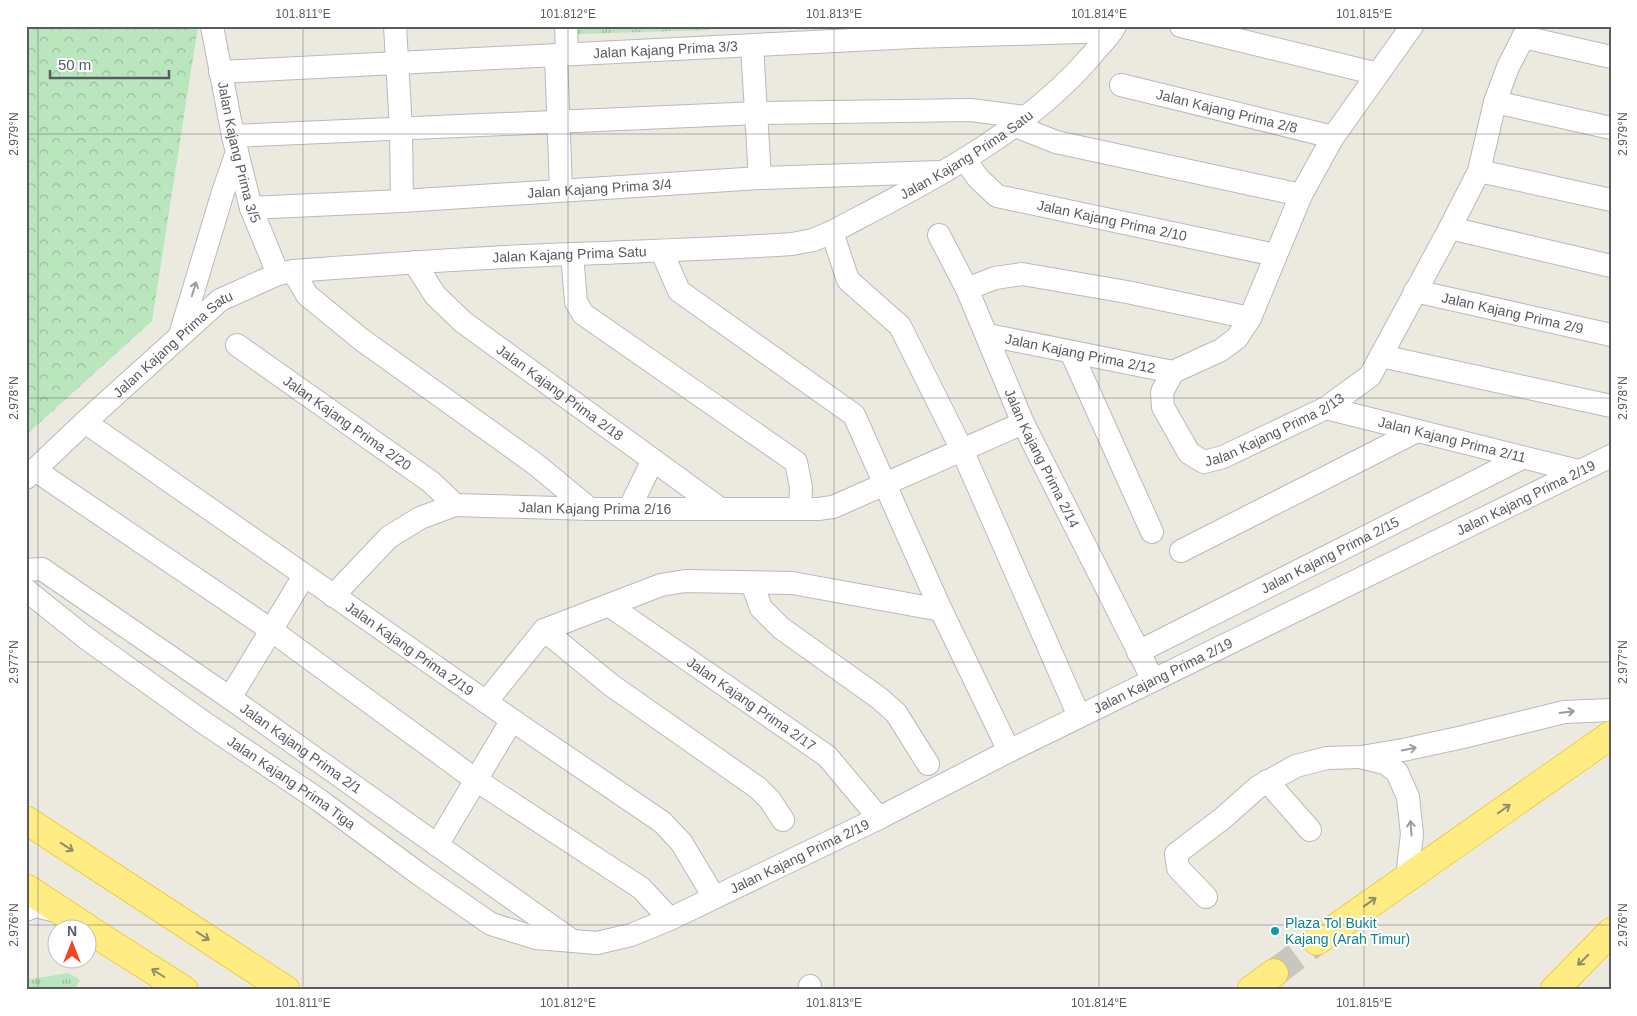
<svg xmlns="http://www.w3.org/2000/svg" width="1637" height="1016" viewBox="0 0 1637 1016" font-family="Arial,sans-serif">
<defs>
<pattern id="grass-tufts" width="24" height="20" patternUnits="userSpaceOnUse" patternTransform="scale(1.25)"><rect width="24" height="20" fill="#b9e6bd"/><path d="M3 7l-1-3M5 7V3M7 7l1-3M15 17l-1-3M17 17v-4M19 17l1-3" fill="none" stroke="#99bd9d"/></pattern>
<pattern id="forest-crowns" width="20" height="18" patternUnits="userSpaceOnUse" patternTransform="scale(1.25)"><rect width="20" height="18" fill="#b9e6bd"/><path d="M2 6a3 3 0 1 1 6 0M12 15a3 3 0 1 1 6 0" fill="none" stroke="#99bd9d"/></pattern>
</defs>
<rect width="100%" height="100%" fill="#eceade"/>
<path fill="url(#grass-tufts)" d="M 578,26 L 710,26 L 710,30 L 578,34 Z
M 68,973 L 80,980 L 74,990 L 26,990 L 26,980 Z"/>
<path fill="url(#forest-crowns)" d="M 26,26 L 198,26 L 152,321 L 26,435 Z"/>
<g fill="none" stroke-linecap="round" stroke-linejoin="round">
<path stroke="#c7c6bf" stroke-width="28" stroke-dasharray="28 14" stroke-linecap="butt" d="M 1274,973 L 1317,941"/>
<g stroke="#b7b9bf" stroke-width="24">
<g id="minor">
<path id="s1" d="M 212,26 L 233,136 L 251,208 L 278,274"/>
<path d="M 395,26 L 401,129 L 402,201"/>
<path d="M 566,26 L 567,54"/>
<path d="M 1181,26 L 1378,74"/>
<path id="s2" d="M 1412,26 L 1333,137 L 1301,195 L 1250,318 L 1237,338 L 1221,350 L 1173,372 L 1162,392 L 1163,407 L 1189,453 L 1204,462 L 1223,457 L 1326,408 L 1370,376 L 1450,228 L 1479,171 L 1495,102 L 1508,67 L 1529,26"/>
<path d="M 1523,37 L 1611,57"/>
<path d="M 752,46 L 760,178"/>
<path d="M 556,55 L 561,190"/>
<path id="s3" d="M 220,72 L 913,37 L 1112,31"/>
<path id="s4" d="M 1121,85 L 1333,137"/>
<path d="M 1495,102 L 1611,128"/>
<path d="M 1013,125 L 1056,142 L 1301,195"/>
<path d="M 233,136 L 757,113 L 971,110 L 1024,117"/>
<path id="s5" d="M 965,160 L 978,178 L 997,196 L 1275,255"/>
<path d="M 1479,171 L 1611,200"/>
<path id="s6" d="M 251,208 L 402,201 L 760,178 L 939,172"/>
<path d="M 1450,228 L 1611,266"/>
<path d="M 832,232 L 848,280 L 900,326 L 962,450 L 1079,716"/>
<path id="s7" d="M 939,235 L 967,289 L 1023,423 L 1153,680"/>
<path d="M 662,252 L 679,291 L 854,415 L 941,610 L 1009,751"/>
<path d="M 572,254 L 576,302 L 583,314 L 796,462 L 801,487 L 800,509"/>
<path id="s8" d="M 414,262 L 435,295 L 463,322 L 719,508"/>
<path d="M 293,271 L 307,295 L 362,340 L 534,463 L 590,509"/>
<path d="M 967,289 L 995,278 L 1022,274 L 1127,292 L 1250,318"/>
<path id="s9" d="M 1415,291 L 1611,335"/>
<path d="M 180,335 L 223,192 L 237,152"/>
<path id="s10" d="M 988,335 L 1173,372"/>
<path id="s11" d="M 237,345 L 431,482 L 455,505"/>
<path d="M 1071,352 L 1152,532"/>
<path d="M 1381,356 L 1611,406"/>
<path id="s12" d="M 1326,408 L 1578,471"/>
<path id="s13" d="M 85,422 L 512,720 L 662,822 L 681,842 L 714,897"/>
<path d="M 35,470 L 271,630 L 476,780 L 641,888 L 670,919"/>
<path id="s14" d="M 26,478 L 85,422 L 220,300 L 278,274 L 293,271 C 386,264 479,257 572,254 C 646,251 719,249 792,244 L 813,240 L 832,232 C 924,183 1022,136 1091,56 C 1099,46 1109,37 1115,26"/>
<path d="M 629,509 L 653,460"/>
<path d="M 1181,551 L 1417,431"/>
<path id="s15" d="M 26,570 L 42,569 L 230,698 L 571,940"/>
<path d="M 752,583 L 761,608 L 781,628 L 879,698 L 896,713 L 928,764"/>
<path id="s16" d="M 26,590 L 86,638 L 203,722 L 319,800 L 419,874 L 491,924 L 536,938 L 597,943 L 631,935 L 670,919 L 879,818 L 1009,751 L 1611,456"/>
<path id="s17" d="M 333,596 L 389,537 L 420,518 L 455,505 L 590,509 L 818,509 L 833,507 L 1023,423"/>
<path id="s18" d="M 610,606 L 827,756 L 879,818"/>
<path d="M 544,630 L 611,685 L 758,788 L 770,800 L 783,820"/>
<path id="s19" d="M 1138,652 L 1522,458"/>
<path d="M 230,698 L 304,576"/>
<path d="M 486,702 L 544,630 L 661,585 L 685,581 L 792,583 L 941,610"/>
<path d="M 1364,758 L 1385,763 L 1397,772 L 1408,797 L 1412,834 L 1407,876"/>
<path d="M 1267,781 L 1310,830"/>
<path d="M 437,845 L 512,720"/>
<path d="M 1206,897 L 1178,868 L 1176,854 L 1223,818 L 1258,787 L 1296,766 L 1327,758 L 1361,757 L 1403,750 L 1463,737 L 1564,712 L 1611,710"/>
<path d="M 26,910 L 35,906 L 61,912"/>
<path d="M 809,990 L 810,986"/>
</g>
</g>
<g stroke="#eab900" stroke-width="29">
<path id="highway" d="M 26,820 L 286,990
M 26,888 L 87,928
M 88,929 L 184,990
M 1317,941 L 1611,735
M 1251,990 L 1274,973
M 1554,990 L 1611,932"/>
</g>
<use href="#minor" stroke="#fff" stroke-width="22"/>
<use href="#highway" stroke="#ffec82" stroke-width="28"/>
</g>
<defs><path id="oneway-shaft" d="M-6 0H5M1.5-3L5.5 0L1.5 3" fill="none" stroke-width="1.6" stroke-linecap="round" stroke-linejoin="round" transform="scale(1.25)"/></defs>
<g stroke="#9b9da0">
<use href="#oneway-shaft" transform="translate(194 289) rotate(-73)"/>
<use href="#oneway-shaft" transform="translate(1567 712) rotate(-7)"/>
<use href="#oneway-shaft" transform="translate(1409 749) rotate(-11)"/>
<use href="#oneway-shaft" transform="translate(1411 828) rotate(-94)"/>
</g>
<g stroke="#928e6d">
<use href="#oneway-shaft" transform="translate(1504 809) rotate(-35)"/>
<use href="#oneway-shaft" transform="translate(67 847) rotate(33)"/>
<use href="#oneway-shaft" transform="translate(1370 902) rotate(-36)"/>
<use href="#oneway-shaft" transform="translate(203 936) rotate(33)"/>
<use href="#oneway-shaft" transform="translate(1583 960) rotate(135)"/>
<use href="#oneway-shaft" transform="translate(158 973) rotate(-148)"/>
</g>
<path fill="none" stroke="#585b61" stroke-width="1" stroke-opacity="0.45" d="M 38,26 L 38,990M 303,26 L 303,990M 568,26 L 568,990M 834,26 L 834,990M 1099,26 L 1099,990M 1364,26 L 1364,990M 26,134 L 1611,134M 26,398 L 1611,398M 26,662 L 1611,662M 26,925 L 1611,925"/>
<circle fill="#0f9aa8" stroke="#fff" stroke-width="2" cx="1275" cy="931" r="5"/>
<g text-anchor="middle" dominant-baseline="central" stroke-width="4" stroke-linejoin="round" paint-order="stroke">
<g font-size="14" fill="#585b61" stroke="#fff">
<text stroke="none"><textPath href="#s3" startOffset="446">Jalan Kajang Prima 3/3</textPath></text>
<text stroke="none"><textPath href="#s4" startOffset="109">Jalan Kajang Prima 2/8</textPath></text>
<text stroke="none"><textPath href="#s1" startOffset="129">Jalan Kajang Prima 3/5</textPath></text>
<text stroke="none"><textPath href="#s14" startOffset="1039">Jalan Kajang Prima Satu</textPath></text>
<text stroke="none"><textPath href="#s6" startOffset="349">Jalan Kajang Prima 3/4</textPath></text>
<text stroke="none"><textPath href="#s5" startOffset="166">Jalan Kajang Prima 2/10</textPath></text>
<text stroke="none"><textPath href="#s14" startOffset="619">Jalan Kajang Prima Satu</textPath></text>
<text stroke="none"><textPath href="#s9" startOffset="100">Jalan Kajang Prima 2/9</textPath></text>
<text stroke="none"><textPath href="#s14" startOffset="199">Jalan Kajang Prima Satu</textPath></text>
<text stroke="none"><textPath href="#s10" startOffset="94">Jalan Kajang Prima 2/12</textPath></text>
<text stroke="none"><textPath href="#s8" startOffset="198">Jalan Kajang Prima 2/18</textPath></text>
<text stroke="none"><textPath href="#s11" startOffset="135">Jalan Kajang Prima 2/20</textPath></text>
<text stroke="none"><textPath href="#s2" startOffset="618">Jalan Kajang Prima 2/13</textPath></text>
<text stroke="none"><textPath href="#s12" startOffset="130">Jalan Kajang Prima 2/11</textPath></text>
<text stroke="none"><textPath href="#s7" startOffset="246">Jalan Kajang Prima 2/14</textPath></text>
<text stroke="none"><textPath href="#s16" startOffset="1712">Jalan Kajang Prima 2/19</textPath></text>
<text stroke="none"><textPath href="#s17" startOffset="295">Jalan Kajang Prima 2/16</textPath></text>
<text stroke="none"><textPath href="#s19" startOffset="215">Jalan Kajang Prima 2/15</textPath></text>
<text stroke="none"><textPath href="#s13" startOffset="396">Jalan Kajang Prima 2/19</textPath></text>
<text stroke="none"><textPath href="#s16" startOffset="1308">Jalan Kajang Prima 2/19</textPath></text>
<text stroke="none"><textPath href="#s18" startOffset="172">Jalan Kajang Prima 2/17</textPath></text>
<text stroke="none"><textPath href="#s15" startOffset="331">Jalan Kajang Prima 2/1</textPath></text>
<text stroke="none"><textPath href="#s16" startOffset="328">Jalan Kajang Prima Tiga</textPath></text>
<text stroke="none"><textPath href="#s16" startOffset="902">Jalan Kajang Prima 2/19</textPath></text>
</g>
<g font-size="14" fill="#0d838f" stroke="#fff" text-anchor="start">
<text x="1285" y="923">Plaza Tol Bukit<tspan x="1285" dy="16">Kajang (Arah Timur)</tspan></text>
</g>
</g>
<rect width="1637" height="1016" fill="none" stroke="#ffffff" stroke-width="55"/>
<g transform="translate(72 944)"><circle r="24" fill="#ffffff" stroke="#bcbdc0"/>
<path d="M0-4L9 19L0 12L-9 19Z" fill="#f2441e"/>
<text y="-8" font-size="14" font-weight="bold" text-anchor="middle" fill="#585b61">N</text>
</g>
<path d="M50 70v8h119v-8" fill="none" stroke="#585b61" stroke-width="2.5"/>
<text x="58" y="70" font-size="15" fill="#585b61" stroke="#ffffff" stroke-width="4" paint-order="stroke">50 m</text>
<rect x="28" y="28" width="1582" height="960" fill="none" stroke="#585b61" stroke-width="2"/>
<g font-size="12" text-anchor="middle" fill="#585b61">
<text x="303" y="18">101.811°E</text>
<text x="568" y="18">101.812°E</text>
<text x="834" y="18">101.813°E</text>
<text x="1099" y="18">101.814°E</text>
<text x="1364" y="18">101.815°E</text>
<text transform="translate(14 134) rotate(-90)" y="4">2.979°N</text>
<text transform="translate(1623 134) rotate(-90)" y="4">2.979°N</text>
<text transform="translate(14 398) rotate(-90)" y="4">2.978°N</text>
<text transform="translate(1623 398) rotate(-90)" y="4">2.978°N</text>
<text transform="translate(14 662) rotate(-90)" y="4">2.977°N</text>
<text transform="translate(1623 662) rotate(-90)" y="4">2.977°N</text>
<text transform="translate(14 925) rotate(-90)" y="4">2.976°N</text>
<text transform="translate(1623 925) rotate(-90)" y="4">2.976°N</text>
<text x="303" y="1007">101.811°E</text>
<text x="568" y="1007">101.812°E</text>
<text x="834" y="1007">101.813°E</text>
<text x="1099" y="1007">101.814°E</text>
<text x="1364" y="1007">101.815°E</text>
</g>
</svg>
